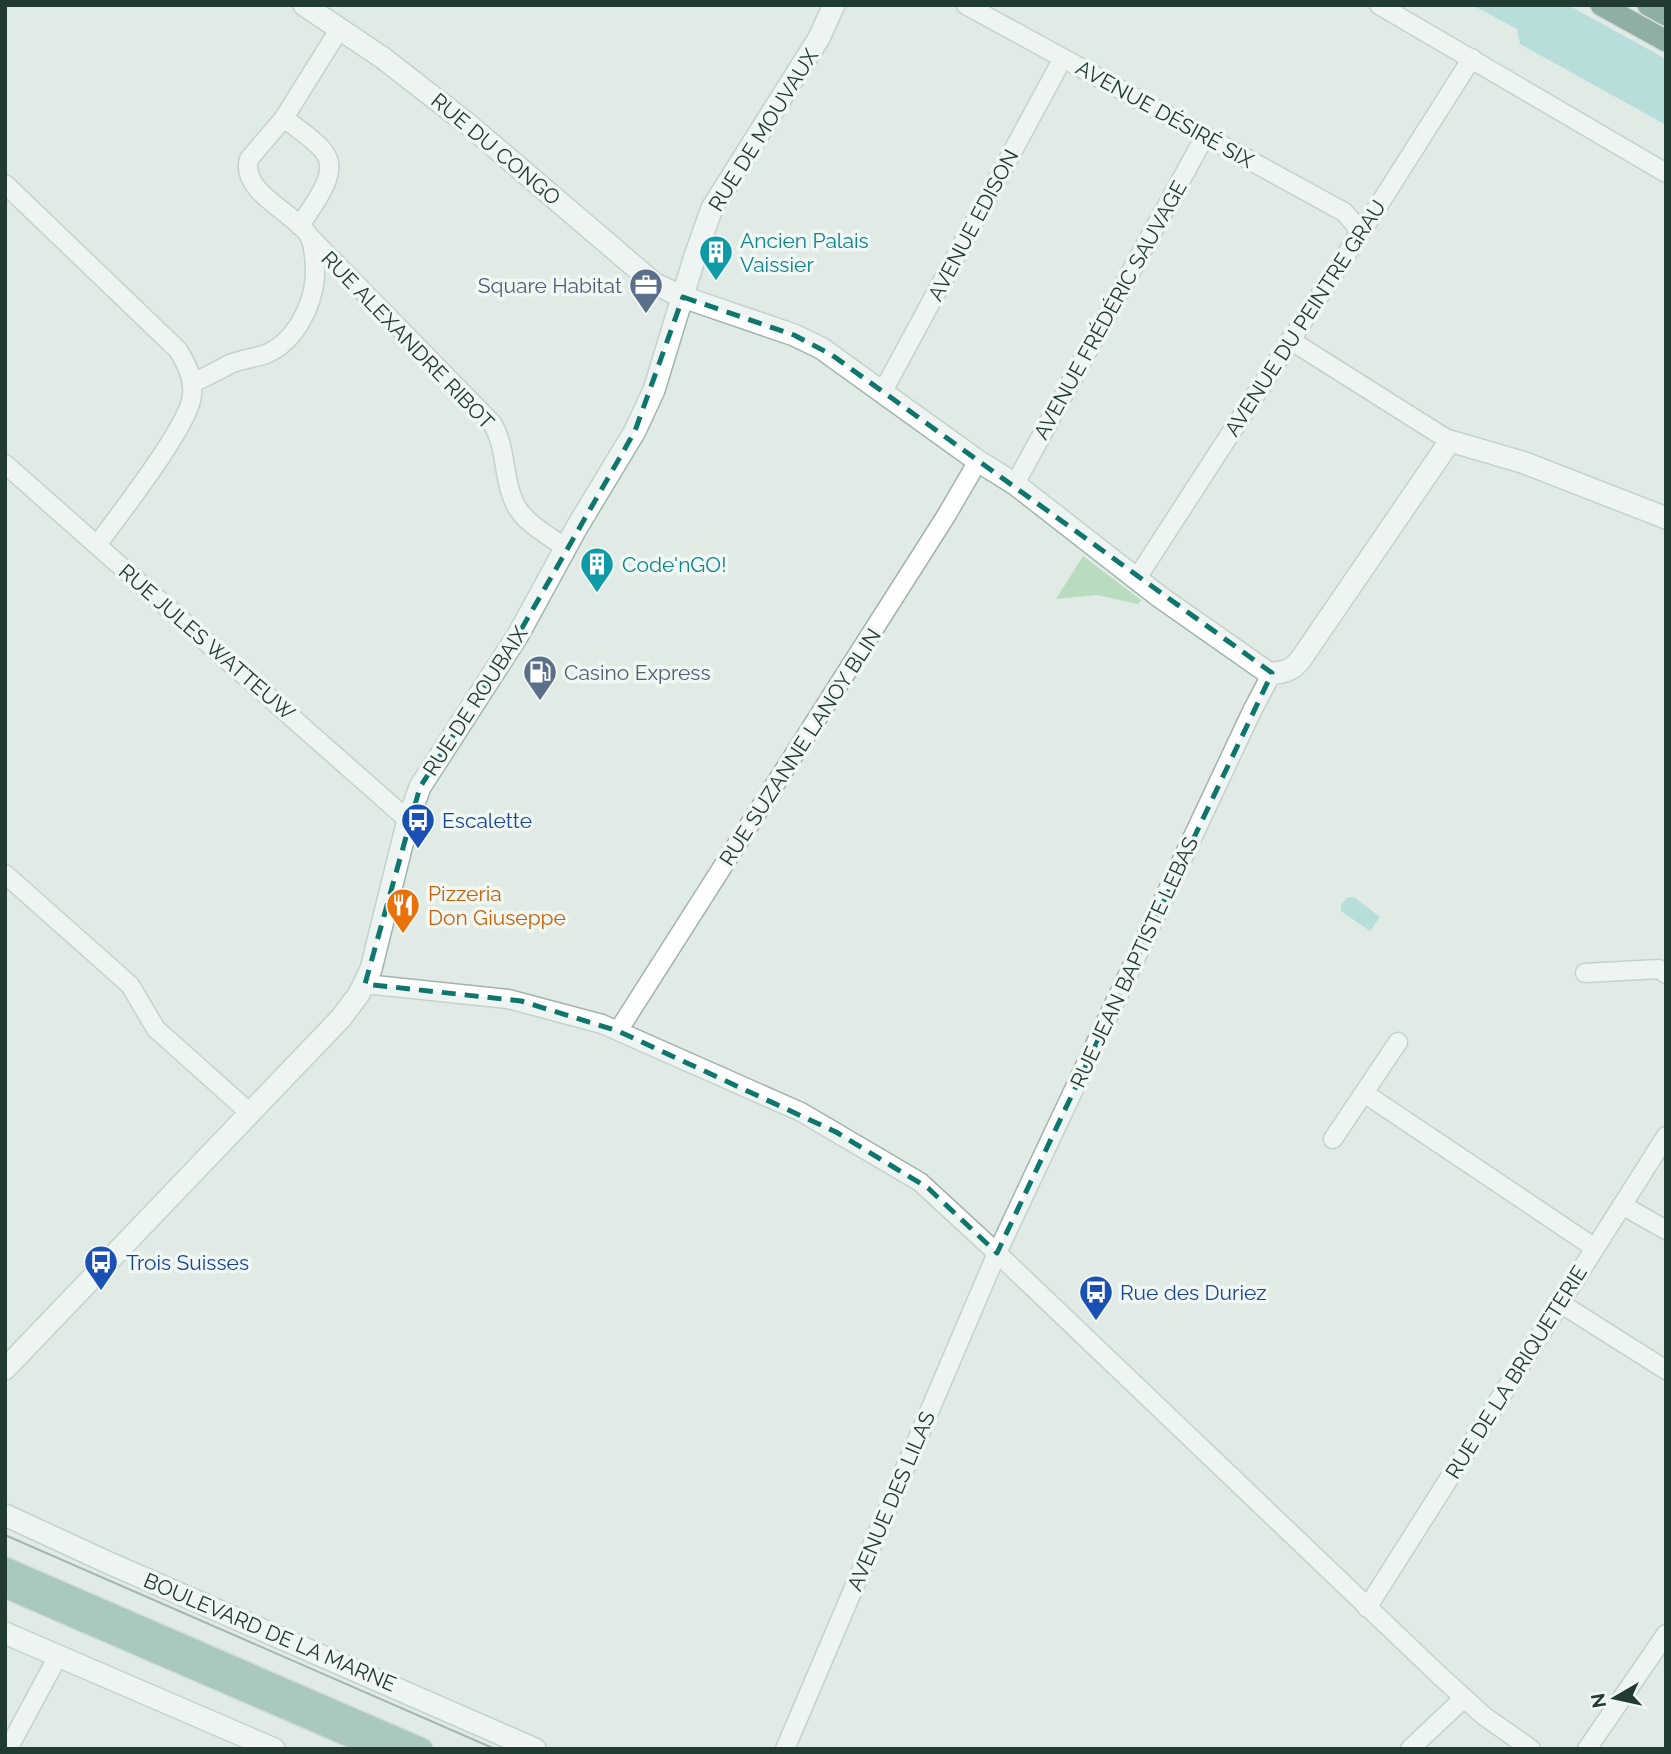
<svg xmlns="http://www.w3.org/2000/svg" width="1671" height="1754" viewBox="0 0 1671 1754" font-family="Raleway,sans-serif">
<rect width="100%" height="100%" fill="#e0ebe5"/>
<path fill="#b9dcbe" d="M 1083,556 L 1141,600 L 1138,604 L 1097,595 L 1056,599 Z"/>
<path fill="#88ced0" d="M 1472,5 L 1568,5 L 1666,59 L 1666,125 L 1520,44 L 1517,29 Z
M 1348,897 L 1354,897 L 1380,917 L 1370,931 L 1341,911 L 1341,904 Z"/>
<g fill="none" stroke-linecap="round" stroke-linejoin="round">
<g stroke="#a3b3ab" stroke-width="21">
<path id="street" d="M 966,5 L 1344,212 L 1359,229
M 1379,5 L 1666,173
M 284,118 L 340,28
M 5,184 L 178,350 C 187,364 194,379 192,395 C 190,425 118,516 97,545
M 309,236 L 492,423 C 508,449 502,484 518,509 C 528,525 550,536 565,548
M 1290,340 L 1450,441
M 192,383 C 206,377 217,371 230,364 C 242,359 255,358 266,354 C 295,342 313,306 315,276 C 315,264 315,245 308,234 C 291,211 240,191 249,159 L 284,118 C 295,127 320,143 326,155 C 339,176 310,208 300,226
M 883,391 L 1063,58
M 5,464 L 408,820
M 1015,484 L 1205,136
M 1137,578 L 1355,241 L 1359,229 L 1368,222 L 1472,58
M 5,874 L 130,985 L 156,1029 L 250,1113
M 1585,973 L 1659,969 L 1666,974
M 365,984 L 508,999 L 602,1024 L 801,1112 L 920,1182 L 997,1253 L 1439,1675 L 1484,1716 L 1531,1749
M 618,1031 L 946,516 L 978,461
M 1364,1093 L 1595,1248
M 1333,1139 L 1398,1042
M 1622,1205 L 1666,1230
M 1560,1303 L 1666,1370
M 1367,1608 L 1666,1136
M 8,1749 L 58,1656
M 785,1749 L 997,1253 L 1252,711 L 1272,673
M 1410,1749 L 1464,1698
M 1587,1749 L 1666,1634"/>
</g>
<g stroke="#9fb7ab" stroke-width="24">
<path id="secondary" d="M 304,5 L 383,58 L 469,125 L 655,284 L 683,297 L 794,335 L 821,348 L 978,461 L 1015,484 L 1160,597 L 1267,672 C 1281,675 1293,670 1301,659 L 1450,441 L 1525,463 L 1666,518
M 5,1369 L 341,1018 L 359,994 L 371,969 L 408,820 L 420,787 L 518,635 L 577,527 L 635,431 L 654,390 L 695,256 L 712,208 L 819,38 L 834,5
M 5,1515 L 109,1563 L 535,1749
M 5,1633 L 274,1749"/>
</g>
<g stroke="#c1c8c5" stroke-width="24">
<path id="primary" d="M 5,1568 L 422,1749
M 5,1587 L 379,1749"/>
</g>
<g stroke="#c1c8c5" stroke-width="24">
<path id="highway" d="M 1601,5 L 1666,41
M 1648,5 L 1666,15"/>
</g>
<use href="#street" stroke="#fff" stroke-width="18"/>
<use href="#secondary" stroke="#fff" stroke-width="21"/>
<use href="#primary" stroke="#65a08a" stroke-width="21"/>
<use href="#highway" stroke="#2d6754" stroke-width="21"/>
<path stroke="#5b776c" stroke-width="2" d="M 5,1535 L 495,1749"/>
</g>
<path d="M0 0H1671V1754H0ZM 683,297 L 794,335 L 832,355 L 1272,673 L 997,1253 L 928,1188 L 836,1132 L 618,1031 L 521,1001 L 365,984 L 420,787 L 518,635 L 635,431 Z" fill="#e0ebe5" fill-opacity=".55" fill-rule="evenodd"/>
<path fill="none" stroke="#0f766e" stroke-width="5" stroke-dasharray="14 9" stroke-linejoin="round" d="M 683,297 L 794,335 L 832,355 L 1272,673 L 997,1253 L 928,1188 L 836,1132 L 618,1031 L 521,1001 L 365,984 L 420,787 L 518,635 L 635,431 Z"/>
<defs>
<g id="building-pin" transform="scale(1.75)"><path d="M0 17L-7.5 6A9.5 9.5 0 1 1 7.5 6Z" fill="#0f9aa8" stroke="#f1f8f3"/><path d="M-4-6H4V6H1V3H-1V6H-4ZM-2.5-4.3h1.7v1.8h-1.7ZM.8-4.3h1.7v1.8H.8ZM-2.5-1h1.7V.8h-1.7ZM.8-1h1.7V.8H.8Z" fill="#fff"/></g>
<g id="office-pin" transform="scale(1.75)"><path d="M0 17L-7.5 6A9.5 9.5 0 1 1 7.5 6Z" fill="#5c6f8a" stroke="#f1f8f3"/><path d="M-6-3h4V-5.5h4V-3h4V5H-6ZM-1-4.5V-3h2v-1.5ZM-6 0V1H6V0Z" fill="#fff"/></g>
<g id="fuel-pin" transform="scale(1.75)"><path d="M0 17L-7.5 6A9.5 9.5 0 1 1 7.5 6Z" fill="#5c6f8a" stroke="#f1f8f3"/><path d="M-5.5-6h7V0h2V4h1.3V-2.5L3-4.5l.8-.8L6-3V5H2.5V1h-1V6h-7ZM-4.2-4.7v3.2H.2V-4.7Z" fill="#fff"/></g>
<g id="bus-pin" transform="scale(1.75)"><path d="M0 17L-7.5 6A9.5 9.5 0 1 1 7.5 6Z" fill="#1a4fb4" stroke="#f1f8f3"/><path d="M-5-6H5V4H4V6H2V4H-2V6H-4V4H-5ZM-3.5-4V0h7V-4ZM-3.5 1.2v1.5H-2V1.2ZM2 1.2v1.5H3.5V1.2Z" fill="#fff"/></g>
<g id="restaurant-pin" transform="scale(1.75)"><path d="M0 17L-7.5 6A9.5 9.5 0 1 1 7.5 6Z" fill="#e8710a" stroke="#f1f8f3"/><path d="M-5-6h1v4h1v-4h1v4h1v-4h1v5L-1.5 .5V6h-2V.5L-5-1ZM5-6V6H3V1.5H1.5Q1.5-4 5-6Z" fill="#fff"/></g>
</defs>
<g fill-rule="evenodd">
<use href="#building-pin" x="716" y="252"/>
<use href="#office-pin" x="646" y="285"/>
<use href="#building-pin" x="597" y="564"/>
<use href="#fuel-pin" x="540" y="672"/>
<use href="#bus-pin" x="418" y="820"/>
<use href="#restaurant-pin" x="403" y="905"/>
<use href="#bus-pin" x="101" y="1262"/>
<use href="#bus-pin" x="1096" y="1292"/>
</g>
<g text-anchor="middle" dominant-baseline="central" stroke-width="7" stroke-linejoin="round" paint-order="stroke">
<g font-size="21" fill="#213b31" stroke="#f1f8f3">
<text transform="translate(1165 114) rotate(29)">AVENUE DÉSIRÉ SIX</text>
<text transform="translate(763 130) rotate(-58)">RUE DE MOUVAUX</text>
<text transform="translate(496 149) rotate(40)">RUE DU CONGO</text>
<text transform="translate(973 225) rotate(-62)">AVENUE EDISON</text>
<text transform="translate(1110 310) rotate(-61)">AVENUE FRÉDÉRIC SAUVAGE</text>
<text transform="translate(1305 318) rotate(-57)">AVENUE DU PEINTRE GRAU</text>
<text transform="translate(408 340) rotate(46)">RUE ALEXANDRE RIBOT</text>
<text transform="translate(207 642) rotate(41)">RUE JULES WATTEUW</text>
<text transform="translate(475 701) rotate(-57)">RUE DE ROUBAIX</text>
<text transform="translate(800 747) rotate(-57)">RUE SUZANNE LANOY BLIN</text>
<text transform="translate(1134 962) rotate(-65)">RUE JEAN BAPTISTE LEBAS</text>
<text transform="translate(1516 1372) rotate(-58)">RUE DE LA BRIQUETERIE</text>
<text transform="translate(891 1501) rotate(-67)">AVENUE DES LILAS</text>
<text transform="translate(270 1632) rotate(23)">BOULEVARD DE LA MARNE</text>
</g>
<g font-size="21" fill="#0d838f" stroke="#f1f8f3" text-anchor="start">
<text x="740" y="240">Ancien Palais<tspan x="740" dy="24">Vaissier</tspan></text>
<text x="622" y="564">Code'nGO!</text>
</g>
<g font-size="21" fill="#4e5e75" stroke="#f1f8f3" text-anchor="end">
<text x="622" y="285">Square Habitat</text>
<text x="564" y="672" text-anchor="start">Casino Express</text>
</g>
<g font-size="21" fill="#164399" stroke="#f1f8f3" text-anchor="start">
<text x="442" y="820">Escalette</text>
<text x="126" y="1262">Trois Suisses</text>
<text x="1120" y="1292">Rue des Duriez</text>
</g>
<g font-size="21" fill="#c56008" stroke="#f1f8f3" text-anchor="start">
<text x="428" y="893">Pizzeria<tspan x="428" dy="24">Don Giuseppe</tspan></text>
</g>
</g>
<rect width="1671" height="1754" fill="none" stroke="#213b31" stroke-width="14"/>
<g transform="translate(1615 1698) rotate(261)" stroke="#f1f8f3" stroke-width="5" paint-order="stroke">
<path d="M0-5L12 26L0 18L-12 26Z" fill="#213b31"/>
<text y="-10" font-size="19" font-weight="bold" text-anchor="middle" fill="#213b31">N</text>
</g>
</svg>
